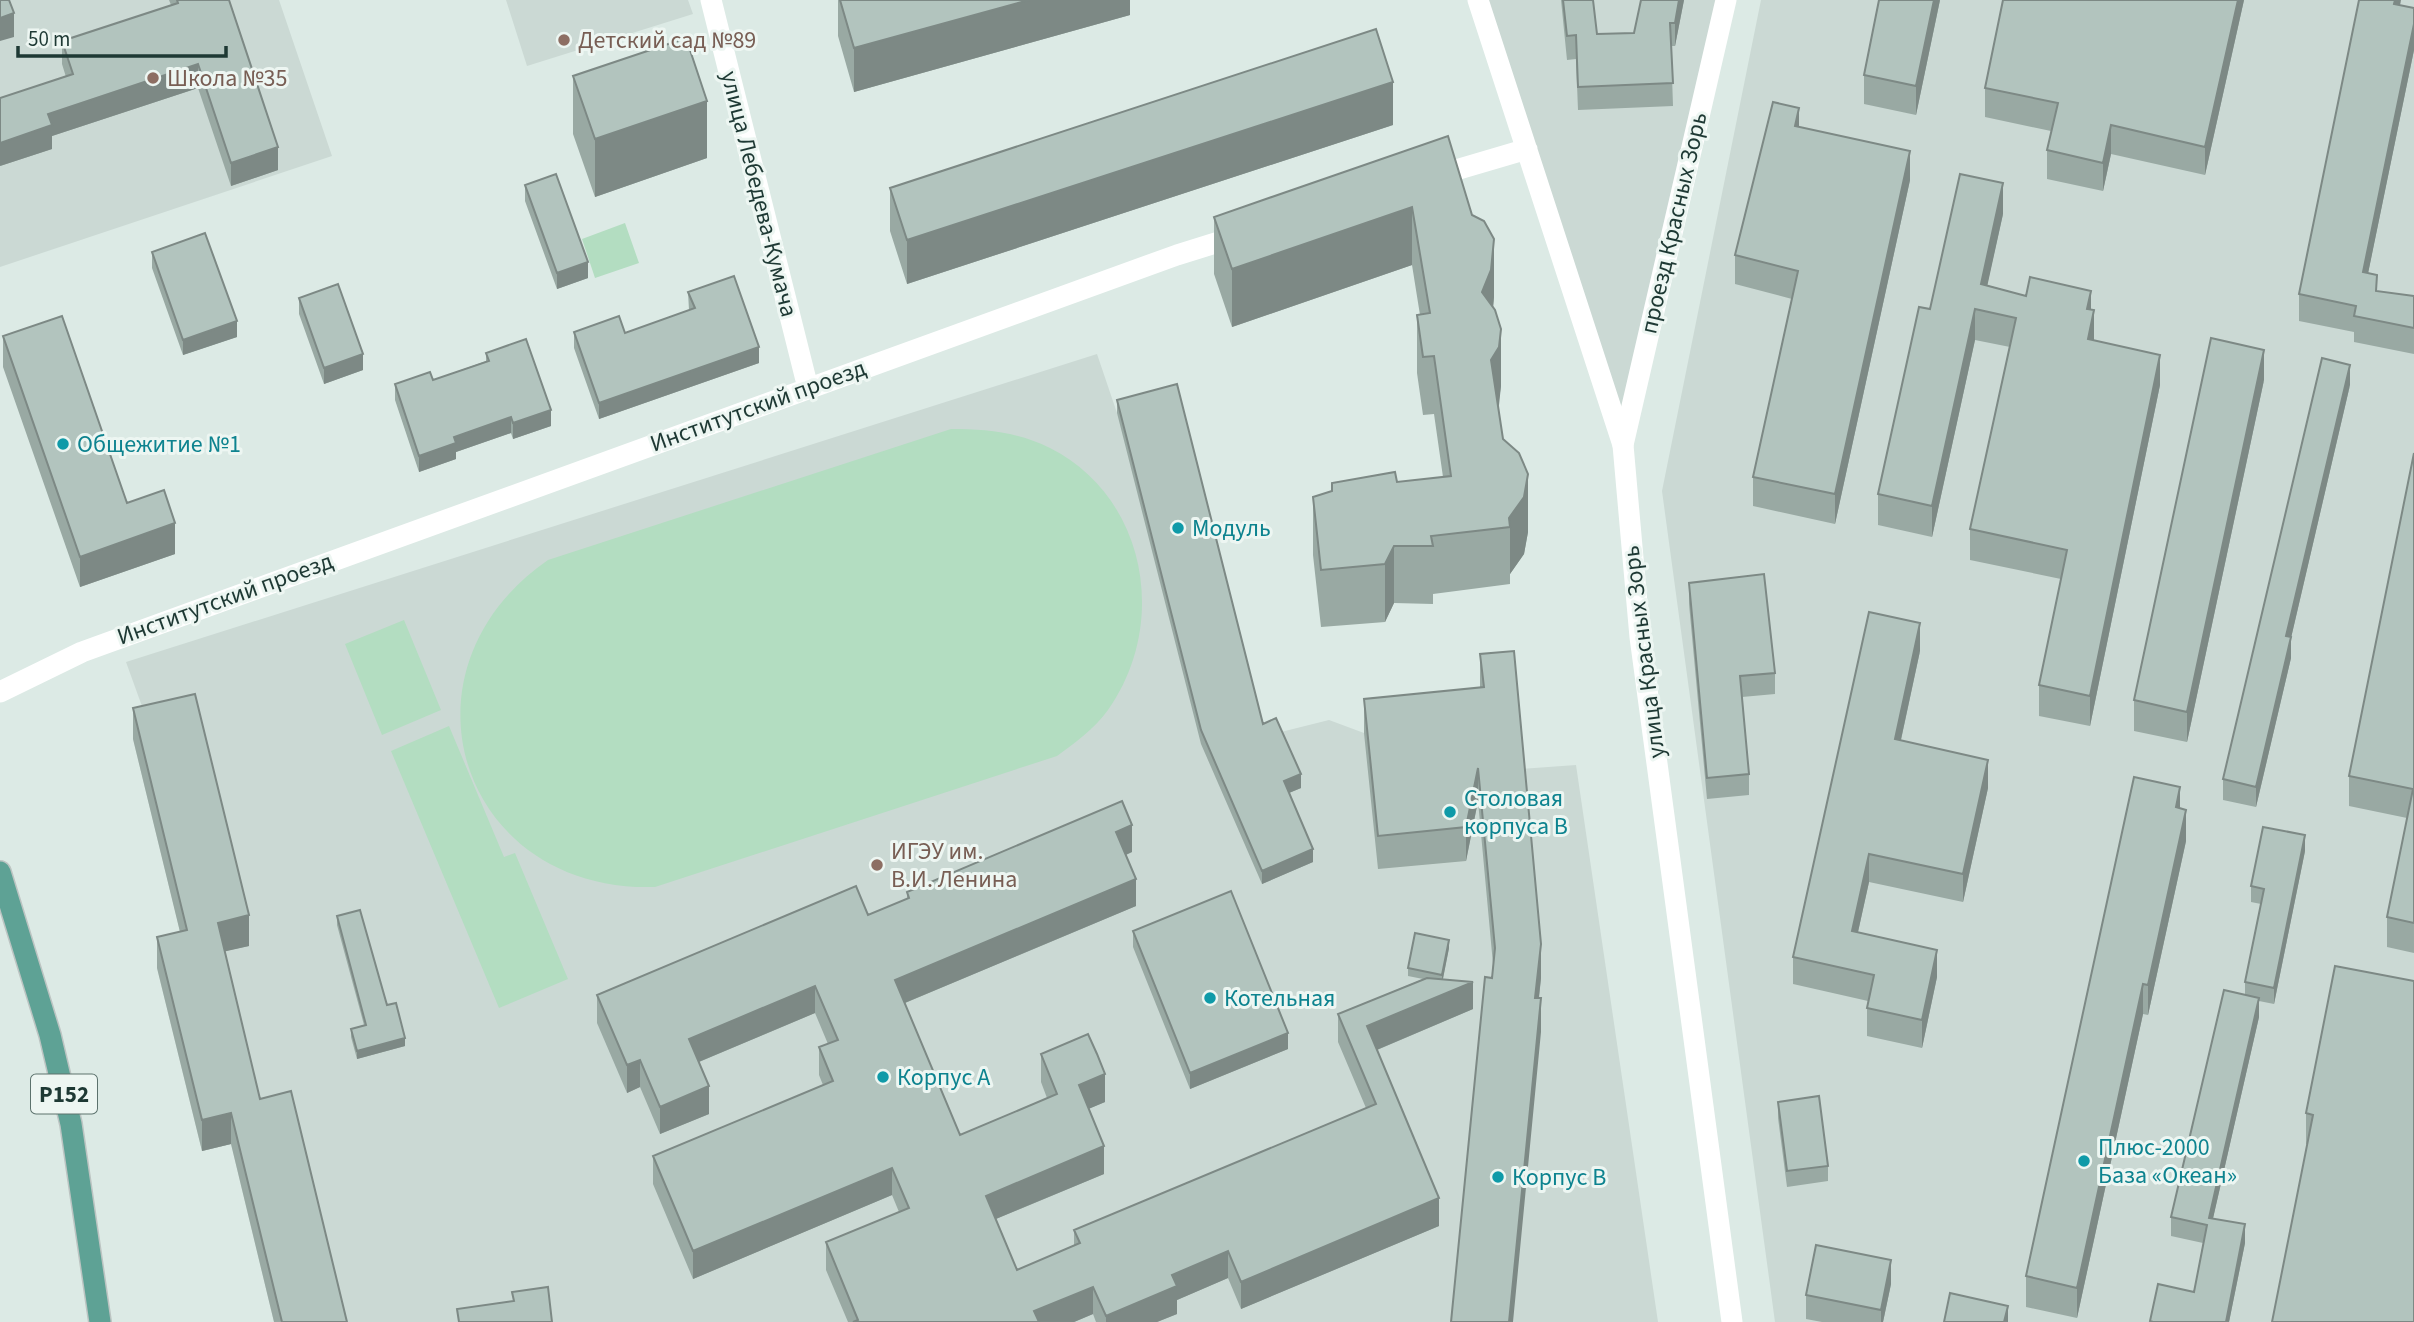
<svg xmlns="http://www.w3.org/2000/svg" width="2414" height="1322" viewBox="0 0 2414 1322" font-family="'Source Sans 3',sans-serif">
<rect width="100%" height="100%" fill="#dceae5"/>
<path fill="#cbd9d4" d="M 0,0 L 279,0 L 332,156 L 0,267 Z
M 506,0 L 688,0 L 693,14 L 527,66 Z
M 1480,0 L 1724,0 L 1622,436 Z
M 1761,0 L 2414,0 L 2414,1322 L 1775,1322 L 1662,491 Z
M 1097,354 L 1117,413 L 1265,736 L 1329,720 L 1364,733 L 1522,769 L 1576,765 L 1658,1322 L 274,1322 L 231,1144 L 202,1151 L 157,968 L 187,960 L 133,739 L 152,734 L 126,662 Z"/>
<path fill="#b3ddc1" d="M 625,223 L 639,263 L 595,278 L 582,239 Z
M 951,429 C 986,429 1018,432 1050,448 C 1147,497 1169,624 1108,710 C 1094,729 1075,743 1057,756 L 655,887 C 461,893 388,671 548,560 Z
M 404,620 L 441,710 L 382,735 L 345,644 Z
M 449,726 L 504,857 L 515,853 L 568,979 L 499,1008 L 391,751 Z"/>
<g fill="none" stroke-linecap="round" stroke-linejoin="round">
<g stroke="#bcc4c2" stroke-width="24">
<path id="primary" d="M 0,872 L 50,1035 L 71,1124 L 100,1322"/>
</g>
<path stroke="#fff" stroke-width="21" d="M 711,0 L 808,388
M 1478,0 L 1623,445
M 1432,177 L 1527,149
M 0,692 L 82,652 L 1177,255 L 1241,235"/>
<path stroke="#fff" stroke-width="21" d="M 1726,0 L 1623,445 L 1640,637 L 1732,1322"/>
<use href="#primary" stroke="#5ea295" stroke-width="21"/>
</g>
<path fill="#99a9a3" d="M 169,0 L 229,0 L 278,170 L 231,186 L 198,88 L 52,136 L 52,149 L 0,166 L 66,77 L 62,64 L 62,41 L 171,5 Z
M 838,0 L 1130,0 L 1130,15 L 854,92 L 838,36 Z
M 1561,0 L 1593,0 L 1597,34 L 1634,33 L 1641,0 L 1684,0 L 1675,46 L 1671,46 L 1673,106 L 1578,110 L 1576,59 L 1567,60 Z
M 1940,0 L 1916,115 L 1864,104 L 1864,75 Z
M 2244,0 L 2205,175 L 2111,154 L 2103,191 L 2047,179 L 2047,150 L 2051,131 L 1985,117 L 1985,88 Z
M 2401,0 L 2400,5 L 2414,8 L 2414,50 L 2368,273 L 2377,291 L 2414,296 L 2414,354 L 2354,342 L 2354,332 L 2299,321 L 2299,294 Z
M 573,76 L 707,158 L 595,197 L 573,134 Z
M 1393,125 L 907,284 L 890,231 L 890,188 Z
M 1799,127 L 1910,180 L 1835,524 L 1753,506 L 1753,477 L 1792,299 L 1735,284 L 1735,255 Z
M 1448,136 L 1494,297 L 1493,308 L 1501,386 L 1498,406 L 1503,439 L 1528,532 L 1524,554 L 1510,574 L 1510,584 L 1433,594 L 1433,604 L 1394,603 L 1385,622 L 1321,627 L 1313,555 L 1313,497 L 1397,482 L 1443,477 L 1434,414 L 1423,415 L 1417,373 L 1417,315 L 1420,315 L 1412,265 L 1232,327 L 1214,274 L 1214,217 Z
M 525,185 L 588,278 L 557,289 L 525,201 Z
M 2003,214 L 1987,285 L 2026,296 L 2091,310 L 2094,341 L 2160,385 L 2090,726 L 2039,716 L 2039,685 L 2061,579 L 1970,560 L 1970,529 L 2010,347 L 1975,340 L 1932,537 L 1878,525 L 1878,494 L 1930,309 Z
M 152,252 L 237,337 L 183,355 L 152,268 Z
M 688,292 L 759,363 L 599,419 L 574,348 L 574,332 L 625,333 L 689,310 Z
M 299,298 L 363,370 L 324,384 L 299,314 Z
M 3,336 L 127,503 L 175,554 L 80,587 L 3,367 Z
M 486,353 L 551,426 L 513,439 L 511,433 L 456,452 L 456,459 L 419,472 L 395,400 L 395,384 L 433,380 L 486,361 Z
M 2264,380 L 2187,742 L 2134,731 L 2134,700 Z
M 2350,385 L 2291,638 L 2291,658 L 2256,807 L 2223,800 L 2223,779 Z
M 1117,400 L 1263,724 L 1301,788 L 1289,793 L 1313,862 L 1262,884 L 1201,744 L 1117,413 Z
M 2414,453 L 2414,953 L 2387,947 L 2387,917 L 2407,818 L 2349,806 L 2349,776 Z
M 1689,583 L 1775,673 L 1775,694 L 1742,697 L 1749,774 L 1749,795 L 1707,799 L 1689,604 Z
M 1920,651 L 1901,740 L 1988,788 L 1963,902 L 1869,882 L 1858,932 L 1937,977 L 1922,1048 L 1867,1036 L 1867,1008 L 1868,1001 L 1793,984 L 1793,957 Z
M 1480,654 L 1541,978 L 1539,998 L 1541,1032 L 1492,978 L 1493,964 L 1478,801 L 1466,861 L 1378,869 L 1364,733 L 1364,699 L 1480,688 Z
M 133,708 L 249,946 L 225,951 L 260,1099 L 347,1322 L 274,1322 L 231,1144 L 202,1151 L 157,968 L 157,937 L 180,932 L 133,739 Z
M 2180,809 L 2186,841 L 2148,1015 L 2143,1014 L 2077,1318 L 2026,1307 L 2026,1276 Z
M 2305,851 L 2274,1004 L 2259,1001 L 2259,1017 L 2213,1218 L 2245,1243 L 2229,1322 L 2150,1322 L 2158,1284 L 2194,1292 L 2203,1243 L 2171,1236 L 2171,1217 L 2245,995 L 2245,982 L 2261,904 L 2251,902 L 2251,886 Z
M 1132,852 L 1126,855 L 1136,906 L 905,1003 L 960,1135 L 1047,1098 L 1041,1082 L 1041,1054 L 1105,1102 L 1088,1109 L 1104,1174 L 996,1219 L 1017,1270 L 1074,1245 L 1074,1230 L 1366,1108 L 1338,1042 L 1338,1014 L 1423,979 L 1408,976 L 1408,968 L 1449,948 L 1443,979 L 1473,1009 L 1377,1050 L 1439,1226 L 1241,1309 L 1228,1278 L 1177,1300 L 1177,1314 L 1157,1322 L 1096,1322 L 1093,1314 L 1074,1322 L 848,1322 L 826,1270 L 826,1242 L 899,1212 L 892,1195 L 693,1279 L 653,1184 L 653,1156 L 823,1085 L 819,1075 L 819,1047 L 828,1044 L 815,1013 L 699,1062 L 709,1114 L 660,1134 L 640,1087 L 627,1093 L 597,1023 L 597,995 L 868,915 L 907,899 L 907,892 Z
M 337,916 L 387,1005 L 405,1046 L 357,1059 L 351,1037 L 351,1029 L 364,1025 L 337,925 Z
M 1133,931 L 1288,1049 L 1190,1089 L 1133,947 Z
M 2414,981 L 2307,1144 L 2306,1144 L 2306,1113 Z
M 1778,1102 L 1828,1166 L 1828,1181 L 1787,1187 L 1778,1118 Z
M 1891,1284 L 1883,1322 L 1822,1322 L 1806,1319 L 1806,1295 Z"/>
<path fill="#7d8985" d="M 1029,0 L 1130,0 L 1130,15 L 854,92 L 854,48 Z
M 1679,0 L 1684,0 L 1675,46 L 1675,23 Z
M 1934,0 L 1940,0 L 1916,115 L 1916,86 Z
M 2238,0 L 2244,0 L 2205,175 L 2205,147 Z
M 2395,0 L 2401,0 L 2394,31 L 2394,4 Z
M 14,13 L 14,37 L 0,41 L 0,18 Z
M 2414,24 L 2414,50 L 2363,298 L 2363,272 Z
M 198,64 L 198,88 L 52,136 L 52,149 L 0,166 L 0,143 L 48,114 Z
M 1393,82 L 1393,125 L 907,284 L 907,240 Z
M 707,101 L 707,158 L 595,197 L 595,139 Z
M 1799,108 L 1799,138 L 1795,126 Z
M 2111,125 L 2111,154 L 2103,191 L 2103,163 Z
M 278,147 L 278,170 L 231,186 L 231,163 Z
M 1910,151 L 1910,180 L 1835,524 L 1835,494 Z
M 2003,183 L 2003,214 L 1982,310 L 1981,284 Z
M 1412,207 L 1412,265 L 1232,327 L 1232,269 Z
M 1494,239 L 1494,297 L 1491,328 L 1482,292 Z
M 588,262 L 588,278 L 557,289 L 557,273 Z
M 2091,291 L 2091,321 L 2087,309 Z
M 1975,309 L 1975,340 L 1932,537 L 1932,506 Z
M 2094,310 L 2094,341 L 2088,339 Z
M 237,321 L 237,337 L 183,355 L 183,340 Z
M 1501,329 L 1501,386 L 1499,405 L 1491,418 L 1491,360 Z
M 759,347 L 759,363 L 599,419 L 599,403 Z
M 2264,350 L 2264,380 L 2187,742 L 2187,712 Z
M 363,354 L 363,370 L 324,384 L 324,368 Z
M 2160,355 L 2160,385 L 2090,726 L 2090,696 Z
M 2350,365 L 2350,385 L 2291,638 L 2291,658 L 2256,807 L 2256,787 L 2286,636 Z
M 551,410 L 551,426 L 513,439 L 513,423 Z
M 511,417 L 511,433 L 456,452 L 456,459 L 419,472 L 419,456 L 454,437 Z
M 1528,474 L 1528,532 L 1524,554 L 1510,574 L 1510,527 L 1509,518 Z
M 175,523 L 175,554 L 80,587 L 80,557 Z
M 1394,546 L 1394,603 L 1385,622 L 1385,564 Z
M 1920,623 L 1920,651 L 1895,767 L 1895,739 Z
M 1988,760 L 1988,788 L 1963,902 L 1963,874 Z
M 1478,768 L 1478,801 L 1466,861 L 1466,827 Z
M 1301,774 L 1301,788 L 1284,795 L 1284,781 Z
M 2180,787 L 2180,818 L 2176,807 Z
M 2186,810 L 2186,841 L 2148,1015 L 2148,985 Z
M 1132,825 L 1132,852 L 1116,859 L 1116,832 Z
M 2305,835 L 2305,851 L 2274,1004 L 2274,988 Z
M 1313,849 L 1313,862 L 1262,884 L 1262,871 Z
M 1869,854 L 1869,882 L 1852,959 L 1852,931 Z
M 1136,879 L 1136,906 L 895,1007 L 895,980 Z
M 249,915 L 249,946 L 218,953 L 218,923 Z
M 1449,940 L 1449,948 L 1442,983 L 1442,975 Z
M 1541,944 L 1541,978 L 1535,1031 L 1535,998 Z
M 1937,950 L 1937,977 L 1922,1048 L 1922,1020 Z
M 1473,982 L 1473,1009 L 1367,1054 L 1367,1026 Z
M 2143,984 L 2143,1014 L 2077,1318 L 2077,1288 Z
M 815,986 L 815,1013 L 689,1066 L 689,1039 Z
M 1541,998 L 1541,1032 L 1513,1322 L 1509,1322 Z
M 2259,998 L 2259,1017 L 2209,1236 L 2209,1218 Z
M 1288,1033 L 1288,1049 L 1190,1089 L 1190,1073 Z
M 405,1038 L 405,1046 L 357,1059 L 357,1051 Z
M 640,1060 L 640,1087 L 627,1093 L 627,1065 Z
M 1105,1074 L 1105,1102 L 1079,1113 L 1079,1085 Z
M 709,1086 L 709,1114 L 660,1134 L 660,1107 Z
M 231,1113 L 231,1144 L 202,1151 L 202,1120 Z
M 1104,1146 L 1104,1174 L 986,1223 L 986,1196 Z
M 892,1168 L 892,1195 L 693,1279 L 693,1251 Z
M 1439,1198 L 1439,1226 L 1241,1309 L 1241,1282 Z
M 2245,1224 L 2245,1243 L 2229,1322 L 2226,1322 Z
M 1228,1251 L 1228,1278 L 1177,1300 L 1177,1314 L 1157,1322 L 1106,1322 L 1106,1316 L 1172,1275 Z
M 1891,1260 L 1891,1284 L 1883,1322 L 1881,1322 L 1881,1310 Z
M 1093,1287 L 1093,1314 L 1074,1322 L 1034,1322 L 1034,1311 Z
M 2008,1306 L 2008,1322 L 2004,1322 Z"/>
<path fill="#b2c4be" stroke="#7d8985" stroke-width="2" d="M 0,0 L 9,0 L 14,13 L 0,18 Z
M 177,0 L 229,0 L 278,147 L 231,163 L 198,64 L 48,114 L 52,125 L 0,143 L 0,98 L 73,74 L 62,41 L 178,3 Z
M 840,0 L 1029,0 L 854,48 Z
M 1563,0 L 1593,0 L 1597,34 L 1634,33 L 1641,0 L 1679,0 L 1675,23 L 1670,23 L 1673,83 L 1578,87 L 1576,35 L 1567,36 Z
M 1879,0 L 1934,0 L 1916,86 L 1864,75 Z
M 2003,0 L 2238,0 L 2205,147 L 2111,125 L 2103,163 L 2047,150 L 2058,103 L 1985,88 Z
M 2359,0 L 2395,0 L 2394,4 L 2414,8 L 2414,24 L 2363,272 L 2377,275 L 2376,291 L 2414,296 L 2414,328 L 2354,316 L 2356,306 L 2299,294 Z
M 1376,29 L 1393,82 L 907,240 L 890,188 Z
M 686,38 L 707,101 L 595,139 L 573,76 Z
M 1773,102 L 1799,108 L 1795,126 L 1910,151 L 1835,494 L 1753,477 L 1798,271 L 1735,255 Z
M 1448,136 L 1472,215 L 1484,221 L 1494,239 L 1491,270 L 1482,292 L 1495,310 L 1501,329 L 1499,347 L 1491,360 L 1503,439 L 1519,453 L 1528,474 L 1524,497 L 1509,518 L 1510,527 L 1431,536 L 1433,546 L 1394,546 L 1385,564 L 1321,570 L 1313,497 L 1332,491 L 1332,483 L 1395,472 L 1397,482 L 1451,476 L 1434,356 L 1423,357 L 1417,315 L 1430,313 L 1412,207 L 1232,269 L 1214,217 Z
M 556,174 L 588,262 L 557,273 L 525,185 Z
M 1960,174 L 2003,183 L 1981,284 L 2026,296 L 2030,277 L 2091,291 L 2087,309 L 2094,310 L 2088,339 L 2160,355 L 2090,696 L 2039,685 L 2067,550 L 1970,529 L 2016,318 L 1975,309 L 1932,506 L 1878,494 L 1919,307 L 1930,309 Z
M 205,233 L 237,321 L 183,340 L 152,252 Z
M 734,276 L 759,347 L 599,403 L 574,332 L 619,316 L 625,333 L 695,308 L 688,292 Z
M 338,284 L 363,354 L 324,368 L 299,298 Z
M 62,316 L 127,503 L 164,490 L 175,523 L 80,557 L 3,336 Z
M 2211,338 L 2264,350 L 2187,712 L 2134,700 Z
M 526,339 L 551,410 L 513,423 L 511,417 L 454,437 L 456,443 L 419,456 L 395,384 L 430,372 L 433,380 L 489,361 L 486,353 Z
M 2322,358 L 2350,365 L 2286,636 L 2291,637 L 2256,787 L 2223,779 Z
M 1177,384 L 1263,724 L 1276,718 L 1301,774 L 1284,781 L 1313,849 L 1262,871 L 1201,730 L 1117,400 Z
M 2414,453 L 2414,923 L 2387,917 L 2413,789 L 2349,776 Z
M 1764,574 L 1775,673 L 1740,676 L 1749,774 L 1707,778 L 1689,583 Z
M 1869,612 L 1920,623 L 1895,739 L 1988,760 L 1963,874 L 1869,854 L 1852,931 L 1937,950 L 1922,1020 L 1867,1008 L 1874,975 L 1793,957 Z
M 1514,651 L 1541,944 L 1535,998 L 1541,998 L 1509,1322 L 1451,1322 L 1485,977 L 1492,978 L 1495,948 L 1478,768 L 1466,827 L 1378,836 L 1364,699 L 1484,687 L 1480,654 Z
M 195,694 L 249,915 L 218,923 L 260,1099 L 291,1091 L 347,1322 L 282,1322 L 231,1113 L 202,1120 L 157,937 L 187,930 L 133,708 Z
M 2134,777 L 2180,787 L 2176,807 L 2186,810 L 2148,985 L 2143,984 L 2077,1288 L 2026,1276 Z
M 1122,801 L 1132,825 L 1116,832 L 1136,879 L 895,980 L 960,1135 L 1057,1094 L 1041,1054 L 1088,1034 L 1097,1054 L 1105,1074 L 1079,1085 L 1104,1146 L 986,1196 L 1017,1270 L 1080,1243 L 1074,1230 L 1376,1104 L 1338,1014 L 1427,978 L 1473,982 L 1367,1026 L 1439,1198 L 1241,1282 L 1228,1251 L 1172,1275 L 1177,1286 L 1106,1316 L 1093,1287 L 1034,1311 L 1039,1322 L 853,1322 L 858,1320 L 826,1242 L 909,1208 L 892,1168 L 693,1251 L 653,1156 L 833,1081 L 819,1047 L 838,1040 L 815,986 L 689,1039 L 709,1086 L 660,1107 L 640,1060 L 627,1065 L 597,995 L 856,886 L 868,915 L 909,898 L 907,892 Z
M 2263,827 L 2305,835 L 2274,988 L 2245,982 L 2264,889 L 2251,886 Z
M 1231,891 L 1288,1033 L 1190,1073 L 1133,931 Z
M 360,910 L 387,1005 L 396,1003 L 405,1038 L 357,1051 L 351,1029 L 366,1025 L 337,916 Z
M 1415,933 L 1449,940 L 1442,975 L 1408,968 Z
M 2335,966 L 2414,981 L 2414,1322 L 2272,1322 L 2313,1115 L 2306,1113 Z
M 2224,990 L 2259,998 L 2209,1218 L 2245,1224 L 2226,1322 L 2153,1322 L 2150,1321 L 2158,1284 L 2194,1292 L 2207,1225 L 2171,1217 Z
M 1819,1096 L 1828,1166 L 1787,1171 L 1778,1102 Z
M 1816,1245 L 1891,1260 L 1881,1310 L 1806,1295 Z
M 548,1287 L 552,1322 L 459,1322 L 457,1309 L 514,1301 L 512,1292 Z
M 1950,1293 L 2008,1306 L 2004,1322 L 1944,1322 Z"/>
<g fill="#8d6e63" stroke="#edf6f2" stroke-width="2.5">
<circle cx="564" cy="40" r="7"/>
<circle cx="153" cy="78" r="7"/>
<circle cx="877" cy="865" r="7"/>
</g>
<g fill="#0f9aa8" stroke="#edf6f2" stroke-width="2.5">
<circle cx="63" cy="444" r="7"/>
<circle cx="1178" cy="528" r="7"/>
<circle cx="1450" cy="812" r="7"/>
<circle cx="1210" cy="998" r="7"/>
<circle cx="883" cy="1077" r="7"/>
<circle cx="2084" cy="1161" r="7"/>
<circle cx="1498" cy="1177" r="7"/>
</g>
<g text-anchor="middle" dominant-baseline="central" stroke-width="6" stroke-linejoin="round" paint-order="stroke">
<rect fill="#edf6f2" stroke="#5c726d" stroke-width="2" x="31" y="1074.5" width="66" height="39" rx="5"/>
<g font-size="23" font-weight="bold" fill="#1e3934">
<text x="64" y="1094">Р152</text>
</g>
<g font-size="24" fill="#785e54" stroke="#edf6f2" text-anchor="start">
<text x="578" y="40">Детский сад №89</text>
<text x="167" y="78">Школа №35</text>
<text x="891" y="851">ИГЭУ им.<tspan x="891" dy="28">В.И. Ленина</tspan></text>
</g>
<g font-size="24" fill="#1e3934" stroke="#edf6f2">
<text transform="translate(759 194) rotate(76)">улица Лебедева-Кумача</text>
<text transform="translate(1674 223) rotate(-77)">проезд Красных Зорь</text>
<text transform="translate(758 406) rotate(-20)">Институтский проезд</text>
<text transform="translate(225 599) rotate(-20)">Институтский проезд</text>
<text transform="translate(1644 652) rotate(-97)">улица Красных Зорь</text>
</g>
<g font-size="24" fill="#0d838f" stroke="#edf6f2" text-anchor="start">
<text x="77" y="444">Общежитие №1</text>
<text x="1192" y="528">Модуль</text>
<text x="1464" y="798">Столовая<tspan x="1464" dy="28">корпуса В</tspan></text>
<text x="1224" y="998">Котельная</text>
<text x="897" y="1077">Корпус А</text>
<text x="2098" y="1147">Плюс-2000<tspan x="2098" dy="28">База «Океан»</tspan></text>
<text x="1512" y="1177">Корпус В</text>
</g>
</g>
<path d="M18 46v10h208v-10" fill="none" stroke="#1e3934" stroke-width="3.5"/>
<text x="28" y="46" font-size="21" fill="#1e3934" stroke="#edf6f2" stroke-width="5" paint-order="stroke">50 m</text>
</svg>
